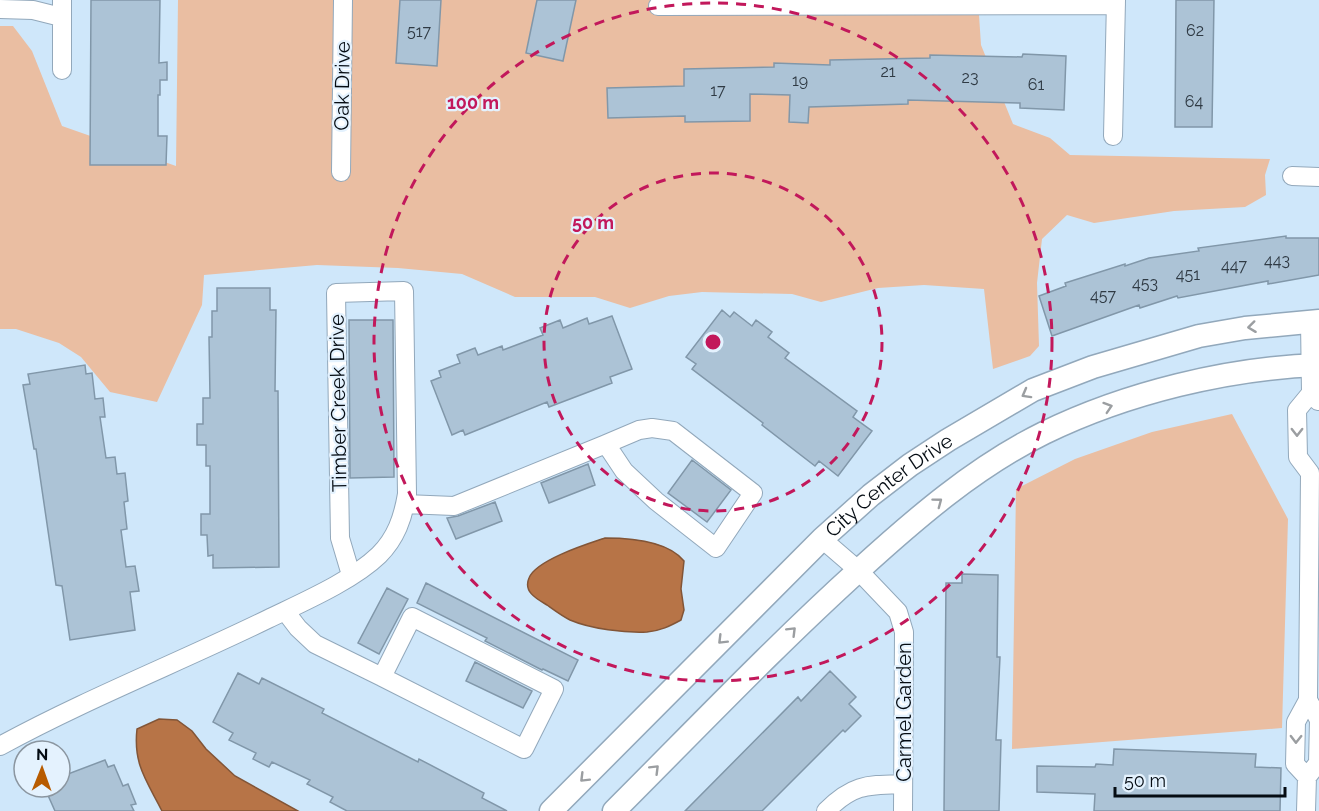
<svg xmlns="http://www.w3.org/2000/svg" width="1319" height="811" viewBox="0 0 1319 811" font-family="Raleway,sans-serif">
<rect width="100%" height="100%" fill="#cfe7fa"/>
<path fill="#eabea2" d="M 178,0 L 978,0 L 981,45 L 1013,124 L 1050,138 L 1070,155 L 1270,159 L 1265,175 L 1266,195 L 1245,207 L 1174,211 L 1094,223 L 1067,215 L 1042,239 L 1037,283 L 1039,346 L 1030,356 L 993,369 L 984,289 L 924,285 L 878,288 L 821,302 L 792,294 L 702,292 L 669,296 L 630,308 L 595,297 L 515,297 L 462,274 L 398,268 L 317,265 L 204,275 L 202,305 L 157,402 L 110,392 L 81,357 L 59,343 L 16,329 L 0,329 L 0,26 L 13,26 L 32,51 L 62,126 L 176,166 Z
M 1232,414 L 1288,519 L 1282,728 L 1012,749 L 1016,489 L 1075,459 L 1152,432 Z"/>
<path fill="#b77447" stroke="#825537" stroke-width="1.5" d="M 605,538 C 629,538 667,540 684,561 L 681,589 L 684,610 L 681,620 C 670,626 660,631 647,632 C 625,633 591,629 570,620 C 562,616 554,610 547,605 C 537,599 523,592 529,578 C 536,560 587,544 605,538 Z
M 159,719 L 177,720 L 192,731 L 206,749 L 235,776 L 298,811 L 162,811 C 147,781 133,765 137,729 Z"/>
<path fill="#acc3d6" stroke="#8197a9" stroke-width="1.5" d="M 91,0 L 160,0 L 159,63 L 167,62 L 167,80 L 160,80 L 160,95 L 158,95 L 158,136 L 167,136 L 166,165 L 90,165 Z
M 400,0 L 441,0 L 437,66 L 396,63 Z
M 537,0 L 576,0 L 563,61 L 526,53 Z
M 1176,0 L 1214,0 L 1212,127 L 1175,127 Z
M 1023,54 L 1066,56 L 1064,110 L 1020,108 L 1020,103 L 908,100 L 908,104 L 809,107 L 808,123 L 789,122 L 790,95 L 750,94 L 750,121 L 685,122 L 685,116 L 608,118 L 607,88 L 684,86 L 684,69 L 774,67 L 774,63 L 830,65 L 830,60 L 930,58 L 930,55 L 1022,57 Z
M 1286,236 L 1286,238 L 1319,238 L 1319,275 L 1268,284 L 1268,281 L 1178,298 L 1177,296 L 1140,308 L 1139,305 L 1052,336 L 1039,296 L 1066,286 L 1065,283 L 1125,264 L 1125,266 L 1149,258 L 1199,251 L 1198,248 Z
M 217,288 L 270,288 L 270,310 L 276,310 L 275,391 L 278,391 L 279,567 L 213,568 L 213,555 L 208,556 L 207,535 L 201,535 L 201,514 L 210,514 L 210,466 L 206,466 L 206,445 L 197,445 L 197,424 L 203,424 L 203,398 L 210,398 L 209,337 L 212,337 L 212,311 L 217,311 Z
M 722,310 L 730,317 L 734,312 L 752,326 L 756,320 L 772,332 L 768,337 L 789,353 L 785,358 L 857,411 L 853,417 L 872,431 L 838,476 L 819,461 L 815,466 L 762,425 L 763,423 L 692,369 L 696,364 L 686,357 Z
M 612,316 L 632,369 L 610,377 L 612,383 L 549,407 L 547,402 L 465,435 L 463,430 L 452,435 L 431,381 L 441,377 L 439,371 L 460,363 L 457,355 L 475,348 L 478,355 L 502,346 L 503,350 L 543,335 L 540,328 L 560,320 L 563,328 L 587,318 L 589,324 Z
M 349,320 L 393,320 L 394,477 L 350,478 Z
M 85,365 L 86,374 L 92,373 L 95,399 L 103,398 L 105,417 L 100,417 L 106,458 L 115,457 L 117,474 L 125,473 L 128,501 L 124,502 L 127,529 L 121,530 L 126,567 L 135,566 L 139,591 L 130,592 L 135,630 L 70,640 L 62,586 L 56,585 L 36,449 L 34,449 L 23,385 L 30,384 L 28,374 Z
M 692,460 L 731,490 L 707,522 L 668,493 Z
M 588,464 L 595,485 L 549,503 L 541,483 Z
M 495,502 L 502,521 L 456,539 L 447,518 L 458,516 Z
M 962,574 L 998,575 L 997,657 L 1000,657 L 996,740 L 1001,740 L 999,811 L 944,811 L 946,583 L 962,583 Z
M 426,583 L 578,660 L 568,681 L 543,669 L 542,670 L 485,641 L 487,638 L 417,603 Z
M 387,588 L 408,599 L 379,654 L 358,643 Z
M 475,662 L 532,691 L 523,708 L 466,681 Z
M 830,671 L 856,697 L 849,704 L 861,716 L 845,732 L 843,730 L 762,811 L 685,811 L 798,697 L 801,701 Z
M 238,673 L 259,684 L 262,678 L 324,709 L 322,713 L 418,762 L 419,759 L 484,793 L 482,798 L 507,811 L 347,811 L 330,802 L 333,797 L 307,784 L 310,780 L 272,762 L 269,767 L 253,759 L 256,753 L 229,740 L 233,733 L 213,722 Z
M 1114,749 L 1256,754 L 1255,767 L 1281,768 L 1280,811 L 1094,811 L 1095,794 L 1037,792 L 1037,766 L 1095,767 L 1096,764 L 1113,765 Z
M 105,760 L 108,767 L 114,765 L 123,786 L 128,784 L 136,804 L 131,805 L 134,811 L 55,811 L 47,793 L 60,787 L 60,777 Z"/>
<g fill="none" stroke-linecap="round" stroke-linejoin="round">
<g stroke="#92a8bb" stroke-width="20">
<path id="minor" d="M 62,0 L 62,70
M 658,6 L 1116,5
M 0,9 L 33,10 L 61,17
M 1113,136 L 1116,0
M 341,172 L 343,0
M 1292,176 L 1319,177
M 1310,321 L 1311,393 L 1318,401
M 652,428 L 673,431 L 753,493 L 716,548 L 656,501 L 624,471 L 606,444 L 639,430 Z
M 405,504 L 454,506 L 606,444
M 822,539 L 858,570 L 898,612 L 904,632 L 903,811
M 285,611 L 298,628 L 315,644 L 382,677
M 412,617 L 554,689 L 524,749 L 382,677 Z
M 0,746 C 86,699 180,662 268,619 C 303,602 352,581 379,555 C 396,538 403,518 407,494 L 404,291 L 336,293 L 340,538 L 351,575
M 1307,777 L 1295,764 L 1296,722 L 1308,700 L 1310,473 L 1298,457 L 1297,410 L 1311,393
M 826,811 C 853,784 867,785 903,784
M 1306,811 L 1307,777 L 1318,763 L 1319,720 L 1308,700"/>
</g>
<g stroke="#92a8bb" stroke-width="25">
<g id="tertiary">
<path id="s1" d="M 551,811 L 822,539 L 871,495 L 910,465 L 948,440 L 1033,390 L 1093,367 L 1199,336 L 1245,328 L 1319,321"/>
<path d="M 614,811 C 695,730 774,647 859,570 C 915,519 975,467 1044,433 C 1126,393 1228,368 1319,365"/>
</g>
</g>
<use href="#minor" stroke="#fff" stroke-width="18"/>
<use href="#tertiary" stroke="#fff" stroke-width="22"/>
</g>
<defs><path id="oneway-chevron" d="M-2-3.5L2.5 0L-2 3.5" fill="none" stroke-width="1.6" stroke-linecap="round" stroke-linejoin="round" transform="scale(1.5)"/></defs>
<g stroke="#9b9ea1">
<use href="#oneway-chevron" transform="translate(1252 327) rotate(173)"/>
<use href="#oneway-chevron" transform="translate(1026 394) rotate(151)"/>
<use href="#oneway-chevron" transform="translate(1108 407) rotate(-18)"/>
<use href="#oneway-chevron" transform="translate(1297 432) rotate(90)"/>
<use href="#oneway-chevron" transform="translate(938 502) rotate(-37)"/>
<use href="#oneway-chevron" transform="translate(792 631) rotate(-45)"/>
<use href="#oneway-chevron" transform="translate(722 640) rotate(135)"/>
<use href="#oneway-chevron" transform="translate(1296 739) rotate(91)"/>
<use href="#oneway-chevron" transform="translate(655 769) rotate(-45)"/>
<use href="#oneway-chevron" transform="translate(584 778) rotate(135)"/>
</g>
<g fill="none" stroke="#c2185b" stroke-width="3" stroke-dasharray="10 8">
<circle cx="713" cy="342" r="169"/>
<circle cx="713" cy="342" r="339"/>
</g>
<g text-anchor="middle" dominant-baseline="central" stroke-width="4.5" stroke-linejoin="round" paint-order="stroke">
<g font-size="16" fill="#2f3a44">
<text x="1195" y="30">62</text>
<text x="419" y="31">517</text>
<text x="888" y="71">21</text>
<text x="970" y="77">23</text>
<text x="800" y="80">19</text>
<text x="1036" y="84">61</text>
<text x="718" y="90">17</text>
<text x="1194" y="101">64</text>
<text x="1277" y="260">443</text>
<text x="1234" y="265">447</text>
<text x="1188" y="274">451</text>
<text x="1145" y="283">453</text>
<text x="1103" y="295">457</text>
</g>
<g font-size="20" fill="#050c13" stroke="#e4f2fe">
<text transform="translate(342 86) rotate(-89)">Oak Drive</text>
<text transform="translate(338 403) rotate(-91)">Timber Creek Drive</text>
<text stroke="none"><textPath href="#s1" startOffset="470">City Center Drive</textPath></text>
<text transform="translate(904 712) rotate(-90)">Carmel Garden</text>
</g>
</g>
<circle cx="713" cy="342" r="9" fill="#c2185b" stroke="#e4f2fe" stroke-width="3"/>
<g font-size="18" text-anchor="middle" font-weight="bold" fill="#c2185b" stroke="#e4f2fe" stroke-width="4.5" stroke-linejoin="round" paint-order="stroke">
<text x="473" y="109">100 m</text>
<text x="593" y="229">50 m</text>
</g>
<g transform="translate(42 769) rotate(1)"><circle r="28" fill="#e4f2fe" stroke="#8b96a0" stroke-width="1.5"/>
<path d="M0-4.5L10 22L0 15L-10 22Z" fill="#b75b00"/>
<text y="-9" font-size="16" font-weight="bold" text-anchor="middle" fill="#050c13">N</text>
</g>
<path d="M1115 787v9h170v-9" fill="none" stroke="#050c13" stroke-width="3"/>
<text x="1124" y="787" font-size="18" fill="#050c13" stroke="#e4f2fe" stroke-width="4.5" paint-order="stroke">50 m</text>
</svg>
